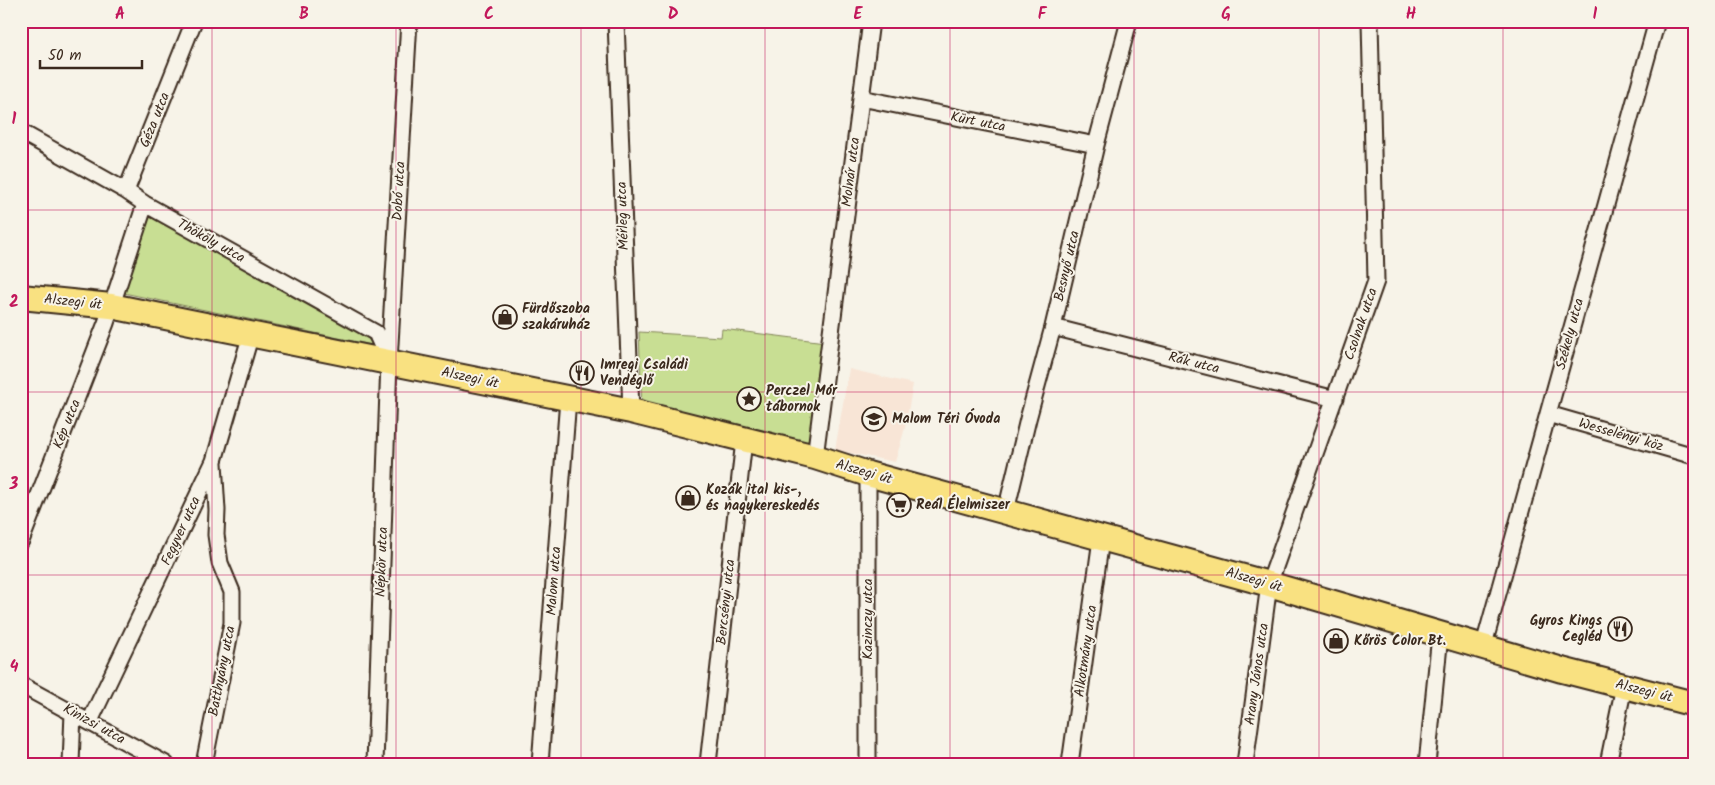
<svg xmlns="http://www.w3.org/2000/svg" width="1715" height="785" viewBox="0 0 1715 785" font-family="Kalam,sans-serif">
<rect width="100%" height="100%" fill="#f7f3e8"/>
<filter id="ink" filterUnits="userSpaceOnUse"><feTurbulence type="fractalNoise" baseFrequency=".02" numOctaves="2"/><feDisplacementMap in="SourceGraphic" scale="10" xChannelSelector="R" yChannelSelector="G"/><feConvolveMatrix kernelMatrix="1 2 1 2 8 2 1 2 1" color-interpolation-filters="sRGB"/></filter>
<g filter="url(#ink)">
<path fill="#f8e5d6" d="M 849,369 L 913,384 L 905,428 L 895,462 L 835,450 Z"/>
<path fill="#c8de93" stroke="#828458" d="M 150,216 L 365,334 L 372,345 L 124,293 Z
M 722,329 L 825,342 L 812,448 L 642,409 L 639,332 L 721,337 Z"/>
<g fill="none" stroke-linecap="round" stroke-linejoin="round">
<g stroke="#3b2a1e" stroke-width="19">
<path id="minor" d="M 616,21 L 631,411
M 861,98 L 1096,145
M 21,132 L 126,191 L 145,204 L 376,333 L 388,360
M 126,191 L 194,21
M 1053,327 L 1335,399
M 1548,414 L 1694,456
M 815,457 L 871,21
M 1006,511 L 1028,419 L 1053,327 L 1096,145 L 1129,21
M 21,541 L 106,323 L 145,204
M 1483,648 L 1657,21
M 21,685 L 166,764
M 90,721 L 214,461 L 251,334
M 71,764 L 73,712
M 204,764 L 232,623 L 232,592 L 220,563 L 216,535 L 217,510 L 214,463
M 375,764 L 389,361 L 409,21
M 540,764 L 568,399
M 708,764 L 744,440
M 868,764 L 868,474
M 1070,764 L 1101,539
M 1245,764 L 1269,584 L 1376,281 L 1370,21
M 1427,764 L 1440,635
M 1608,764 L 1624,686"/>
</g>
<g stroke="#3b2a1e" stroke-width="28">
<path id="primary" d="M 21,297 L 111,306 L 631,411 L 815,457 L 868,474 L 1269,584 L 1562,670 L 1694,704"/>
</g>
<use href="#minor" stroke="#f7f3e8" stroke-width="15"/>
<use href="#primary" stroke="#f9e181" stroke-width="24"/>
</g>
</g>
<path fill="none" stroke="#c2185b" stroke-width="1" stroke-opacity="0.55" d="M 212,21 L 212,764M 396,21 L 396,764M 581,21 L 581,764M 765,21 L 765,764M 950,21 L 950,764M 1134,21 L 1134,764M 1319,21 L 1319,764M 1503,21 L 1503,764M 21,210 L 1694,210M 21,392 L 1694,392M 21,575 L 1694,575"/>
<defs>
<g id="shop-ring" transform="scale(1.25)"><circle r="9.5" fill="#f7f3e8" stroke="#3b2a1e" stroke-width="1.5"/><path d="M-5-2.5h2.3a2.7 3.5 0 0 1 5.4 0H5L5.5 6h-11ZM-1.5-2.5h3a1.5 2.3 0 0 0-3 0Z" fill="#3b2a1e"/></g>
<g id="restaurant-ring" transform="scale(1.25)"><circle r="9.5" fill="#f7f3e8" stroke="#3b2a1e" stroke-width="1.5"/><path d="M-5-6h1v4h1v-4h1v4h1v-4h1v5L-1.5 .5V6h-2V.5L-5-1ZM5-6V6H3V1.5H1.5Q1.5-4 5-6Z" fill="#3b2a1e"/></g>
<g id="sight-ring" transform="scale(1.25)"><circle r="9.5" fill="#f7f3e8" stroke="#3b2a1e" stroke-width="1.5"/><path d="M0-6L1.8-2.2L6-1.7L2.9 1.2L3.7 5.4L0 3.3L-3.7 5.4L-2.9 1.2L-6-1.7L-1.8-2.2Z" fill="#3b2a1e"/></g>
<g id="school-ring" transform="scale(1.25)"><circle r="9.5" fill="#f7f3e8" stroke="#3b2a1e" stroke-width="1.5"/><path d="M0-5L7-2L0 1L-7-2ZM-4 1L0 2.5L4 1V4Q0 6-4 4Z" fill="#3b2a1e"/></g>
<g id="supermarket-ring" transform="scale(1.25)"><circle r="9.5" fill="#f7f3e8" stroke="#3b2a1e" stroke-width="1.5"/><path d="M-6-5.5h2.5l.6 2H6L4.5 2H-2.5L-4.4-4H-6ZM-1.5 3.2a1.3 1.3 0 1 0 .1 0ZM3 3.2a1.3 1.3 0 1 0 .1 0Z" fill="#3b2a1e"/></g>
</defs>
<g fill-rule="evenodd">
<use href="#shop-ring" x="505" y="317"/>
<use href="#restaurant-ring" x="582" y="373"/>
<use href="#sight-ring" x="749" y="399"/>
<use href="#school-ring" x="874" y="419"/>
<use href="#shop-ring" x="688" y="498"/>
<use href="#supermarket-ring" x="899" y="505"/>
<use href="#restaurant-ring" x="1620" y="629"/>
<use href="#shop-ring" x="1336" y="641"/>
</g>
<g text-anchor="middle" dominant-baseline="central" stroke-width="4" stroke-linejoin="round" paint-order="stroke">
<g font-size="14" fill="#3b2a1e" stroke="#f7f3e8">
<text transform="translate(155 120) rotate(-68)">Géza utca</text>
<text transform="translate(978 122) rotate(11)">Kürt utca</text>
<text transform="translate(851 172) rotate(-83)">Molnár utca</text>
<text transform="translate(399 191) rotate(-87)">Dobó utca</text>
<text transform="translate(623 216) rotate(-92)">Mérleg utca</text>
<text transform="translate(211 241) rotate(29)">Thököly utca</text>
<text transform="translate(1067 266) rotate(-77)">Besnyő utca</text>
<text transform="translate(73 302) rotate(6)">Alszegi út</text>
<text transform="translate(1361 324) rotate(-71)">Csolnak utca</text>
<text transform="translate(1570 334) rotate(-75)">Székely utca</text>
<text transform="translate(1194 363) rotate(14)">Rák utca</text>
<text transform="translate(470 378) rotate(12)">Alszegi út</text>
<text transform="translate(67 424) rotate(-68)">Kép utca</text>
<text transform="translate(1621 435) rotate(16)">Wesselényi köz</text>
<text transform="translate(864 472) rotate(16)">Alszegi út</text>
<text transform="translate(181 531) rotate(-65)">Fegyver utca</text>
<text transform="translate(382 562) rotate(-88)">Népkör utca</text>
<text transform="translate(1254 580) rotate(16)">Alszegi út</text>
<text transform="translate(554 581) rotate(-86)">Malom utca</text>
<text transform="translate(726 602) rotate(-84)">Bercsényi utca</text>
<text transform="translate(868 619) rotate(-90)">Kazinczy utca</text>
<text transform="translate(1086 651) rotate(-82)">Alkotmány utca</text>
<text transform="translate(222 671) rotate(-79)">Batthyány utca</text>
<text transform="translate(1257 674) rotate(-82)">Arany János utca</text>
<text transform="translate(1644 691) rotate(14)">Alszegi út</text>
<text transform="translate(94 724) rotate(29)">Kinizsi utca</text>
</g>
<g font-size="14" font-weight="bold" fill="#3b2a1e" stroke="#f7f3e8" text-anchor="start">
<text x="522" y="309">Fürdőszoba<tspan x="522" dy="16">szakáruház</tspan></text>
<text x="600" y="365">Imregi Családi<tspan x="600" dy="16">Vendéglő</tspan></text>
<text x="766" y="391">Perczel Mór<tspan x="766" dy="16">tábornok</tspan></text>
<text x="892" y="419">Malom Téri Óvoda</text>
<text x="706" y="490">Kozák ital kis-,<tspan x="706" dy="16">és nagykereskedés</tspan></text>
<text x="916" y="505">Reál Élelmiszer</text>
<text x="1602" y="621" text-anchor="end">Gyros Kings<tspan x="1602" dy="16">Cegléd</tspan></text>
<text x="1354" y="641">Kőrös Color Bt.</text>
</g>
</g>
<rect width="1715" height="785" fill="none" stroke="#f7f3e8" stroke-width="55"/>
<path d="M40 60v8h102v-8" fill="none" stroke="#3b2a1e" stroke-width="2.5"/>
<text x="48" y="60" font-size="15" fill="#3b2a1e" stroke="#f7f3e8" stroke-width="4" paint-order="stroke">50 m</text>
<rect x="28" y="28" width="1660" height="730" fill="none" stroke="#c2185b" stroke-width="2"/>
<g font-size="16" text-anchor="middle" font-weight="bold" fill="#c2185b">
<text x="120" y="19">A</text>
<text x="304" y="19">B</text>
<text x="489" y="19">C</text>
<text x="673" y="19">D</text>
<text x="858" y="19">E</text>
<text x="1042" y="19">F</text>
<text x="1226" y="19">G</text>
<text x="1411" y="19">H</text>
<text x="1595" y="19">I</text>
<text x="14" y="124">1</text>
<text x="14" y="307">2</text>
<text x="14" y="489">3</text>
<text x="14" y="672">4</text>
</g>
</svg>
